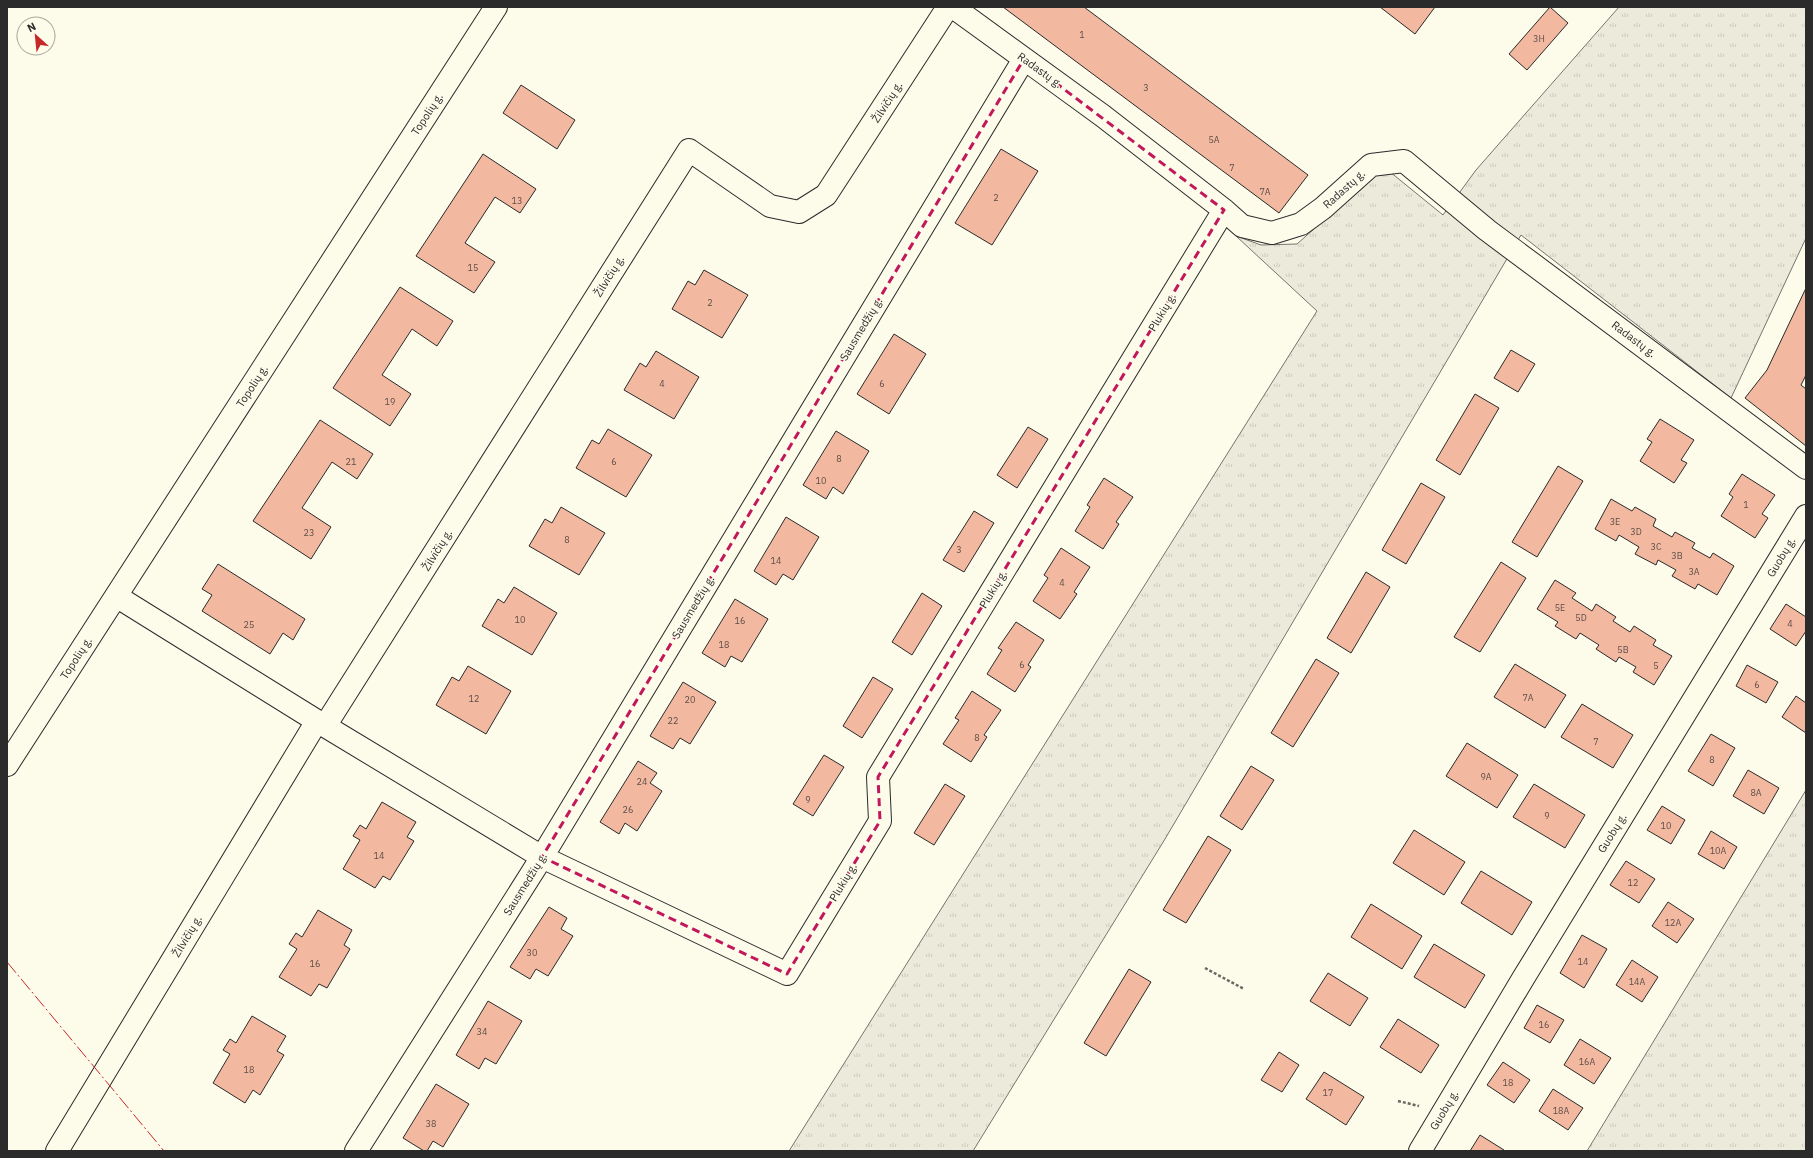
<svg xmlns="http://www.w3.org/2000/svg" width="1813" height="1158" viewBox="0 0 1813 1158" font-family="'IBM Plex Sans',sans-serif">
<defs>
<pattern id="grass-tufts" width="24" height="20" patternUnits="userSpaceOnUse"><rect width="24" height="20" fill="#ecebdb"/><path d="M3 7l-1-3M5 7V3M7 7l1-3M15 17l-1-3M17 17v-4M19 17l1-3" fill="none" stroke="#cbcabc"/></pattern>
</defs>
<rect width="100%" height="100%" fill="#fdfbea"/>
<path fill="url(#grass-tufts)" stroke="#74746e" d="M 1619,7 L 1806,7 L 1806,238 L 1731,398 L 1521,235 L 1165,839 L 973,1151 L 789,1151 L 1317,311 L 1236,236 L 1261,245 L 1297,244 L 1384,167 L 1443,215 L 1476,170 Z
M 1806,790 L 1806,1151 L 1587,1151 Z"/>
<path fill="#f2b8a0" stroke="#2b2b2b" d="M 1003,7 L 1084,7 L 1308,175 L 1279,213 Z
M 1380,7 L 1435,7 L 1415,34 Z
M 1550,7 L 1568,23 L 1527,70 L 1509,54 Z
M 521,85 L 575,120 L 557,149 L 503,113 Z
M 1001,149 L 1038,171 L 992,245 L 955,223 Z
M 483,154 L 536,189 L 520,213 L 495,197 L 465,243 L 495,262 L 474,293 L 416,256 Z
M 704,270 L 748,295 L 722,338 L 672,309 L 688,281 L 695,285 Z
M 400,287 L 453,321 L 437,346 L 412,329 L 382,375 L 411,394 L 390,426 L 333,388 Z
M 1806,288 L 1806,375 L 1801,385 L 1806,389 L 1806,446 L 1745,398 L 1767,370 Z
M 894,334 L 926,354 L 889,414 L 857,394 Z
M 1511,350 L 1535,364 L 1518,392 L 1494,378 Z
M 656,351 L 699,377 L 674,419 L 624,390 L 640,363 L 646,367 Z
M 1475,394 L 1499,408 L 1460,475 L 1436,460 Z
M 1660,419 L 1694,440 L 1681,460 L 1687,463 L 1674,483 L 1640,461 L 1652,442 L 1647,439 Z
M 320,420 L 373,454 L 357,479 L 332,462 L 302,508 L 331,527 L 311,559 L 253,521 Z
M 1028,427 L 1048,439 L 1017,488 L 997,475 Z
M 608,429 L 652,455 L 626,497 L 576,468 L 592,440 L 599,444 Z
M 836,431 L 869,451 L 843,494 L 833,487 L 826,499 L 803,485 Z
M 1558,466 L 1583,481 L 1537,557 L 1512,542 Z
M 1742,474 L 1775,495 L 1762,514 L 1768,518 L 1755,538 L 1721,516 L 1733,497 L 1729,494 Z
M 1104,478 L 1133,497 L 1116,522 L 1119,524 L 1103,549 L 1075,531 L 1090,507 L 1087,505 Z
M 1421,483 L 1445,497 L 1406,564 L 1382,550 Z
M 1611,499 L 1632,511 L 1635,507 L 1656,519 L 1653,526 L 1672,537 L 1675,532 L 1695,543 L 1692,548 L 1710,558 L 1713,553 L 1734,566 L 1717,595 L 1698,584 L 1695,589 L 1672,576 L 1676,570 L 1658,560 L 1656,565 L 1635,554 L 1639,547 L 1619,535 L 1616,541 L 1595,529 Z
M 561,507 L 605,533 L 579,575 L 529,546 L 545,519 L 552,523 Z
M 974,511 L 994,523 L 964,572 L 943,560 Z
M 786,517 L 819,537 L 793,580 L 783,574 L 776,585 L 754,571 Z
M 1061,548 L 1090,567 L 1074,592 L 1077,594 L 1060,619 L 1033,601 L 1048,578 L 1044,575 Z
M 1501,562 L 1526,578 L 1480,652 L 1454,637 Z
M 218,564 L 305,619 L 293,640 L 283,633 L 270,654 L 202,611 L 212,595 L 202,589 Z
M 1366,572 L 1390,587 L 1351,653 L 1327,638 Z
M 1555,580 L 1576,593 L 1572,598 L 1592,611 L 1596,604 L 1616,617 L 1613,621 L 1630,632 L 1634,626 L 1656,640 L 1653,645 L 1672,656 L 1654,685 L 1633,672 L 1636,667 L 1619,657 L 1616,662 L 1596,649 L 1599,645 L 1580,633 L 1576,639 L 1555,626 L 1558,622 L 1537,609 Z
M 514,587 L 557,613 L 532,655 L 482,626 L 498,599 L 504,603 Z
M 922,593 L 942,606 L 912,655 L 892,642 Z
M 735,599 L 768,619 L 742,662 L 731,656 L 725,667 L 702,653 Z
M 1786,604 L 1806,617 L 1806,631 L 1796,646 L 1770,629 Z
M 1016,622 L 1044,640 L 1028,665 L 1031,667 L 1015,692 L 987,674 L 1002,650 L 998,648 Z
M 1316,659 L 1339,673 L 1293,747 L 1271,733 Z
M 1515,664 L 1566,695 L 1545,728 L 1494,697 Z
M 1747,665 L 1778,682 L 1766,703 L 1736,686 Z
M 468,666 L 511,691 L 486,734 L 436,705 L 452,677 L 459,681 Z
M 873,677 L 893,689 L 862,738 L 843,726 Z
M 683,682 L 716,702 L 690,744 L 680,738 L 673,749 L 650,736 Z
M 972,691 L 1001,710 L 984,735 L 987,737 L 971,762 L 943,744 L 959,720 L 955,718 Z
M 1796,696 L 1806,703 L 1806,733 L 1782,717 Z
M 1582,704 L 1633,735 L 1613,768 L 1561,737 Z
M 1711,734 L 1735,748 L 1713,786 L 1688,771 Z
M 1467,743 L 1518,775 L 1497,808 L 1446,776 Z
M 824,755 L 844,767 L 813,816 L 793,804 Z
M 638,761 L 657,773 L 650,783 L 662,791 L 637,831 L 625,823 L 619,834 L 600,822 Z
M 1251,766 L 1274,780 L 1242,830 L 1220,816 Z
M 1748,770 L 1779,788 L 1764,814 L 1733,796 Z
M 945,784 L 965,796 L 934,845 L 914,833 Z
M 1534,784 L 1585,815 L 1565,848 L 1513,817 Z
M 382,802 L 416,822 L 407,837 L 414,841 L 390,880 L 383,876 L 375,888 L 343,869 L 360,840 L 353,836 L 360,825 L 366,829 Z
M 1662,806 L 1685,820 L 1671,844 L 1647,830 Z
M 1414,830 L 1465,862 L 1444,895 L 1393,863 Z
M 1711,831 L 1737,847 L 1724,869 L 1698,854 Z
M 1208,836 L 1231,850 L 1186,923 L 1163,910 Z
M 1626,861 L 1655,879 L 1639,903 L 1610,885 Z
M 1481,871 L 1532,902 L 1512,935 L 1461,903 Z
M 1668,902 L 1694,919 L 1677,943 L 1652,926 Z
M 1371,904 L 1422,936 L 1402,969 L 1351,937 Z
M 549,907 L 567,918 L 561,929 L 573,936 L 548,976 L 536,969 L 530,979 L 510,967 Z
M 318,910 L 352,930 L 344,945 L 350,949 L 327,988 L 319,984 L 311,996 L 279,977 L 297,949 L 289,944 L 296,933 L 302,937 Z
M 1582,935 L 1607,949 L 1584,988 L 1560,973 Z
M 1434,944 L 1485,975 L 1465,1008 L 1414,977 Z
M 1632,960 L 1658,977 L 1642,1002 L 1616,985 Z
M 1129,969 L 1151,982 L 1106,1056 L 1084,1043 Z
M 1328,973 L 1368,998 L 1350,1026 L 1310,1001 Z
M 488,1001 L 522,1021 L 496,1064 L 485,1058 L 479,1069 L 456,1055 Z
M 1537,1005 L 1564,1020 L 1550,1043 L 1524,1028 Z
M 252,1016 L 286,1036 L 277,1051 L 284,1055 L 260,1095 L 253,1090 L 245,1103 L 213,1083 L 230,1054 L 223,1050 L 230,1039 L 236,1043 Z
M 1398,1019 L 1439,1045 L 1421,1073 L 1380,1047 Z
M 1580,1039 L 1611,1058 L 1594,1084 L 1564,1065 Z
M 1279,1052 L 1299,1065 L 1282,1092 L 1261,1080 Z
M 1503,1062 L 1530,1080 L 1514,1103 L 1487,1085 Z
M 1324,1072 L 1364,1097 L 1346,1125 L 1306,1099 Z
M 436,1084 L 469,1104 L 443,1147 L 433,1141 L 427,1151 L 424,1151 L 403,1138 Z
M 1553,1089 L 1583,1108 L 1568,1130 L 1539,1111 Z
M 1480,1135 L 1504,1150 L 1503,1151 L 1470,1151 Z"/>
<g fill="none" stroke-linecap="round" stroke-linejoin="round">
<g stroke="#2b2b2b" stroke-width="24">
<path id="minor" d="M 953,7 L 1103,116 L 1224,210 L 1242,226 L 1272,233 L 1301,224 L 1323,208 L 1371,165 L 1404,161 L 1487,230 L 1806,468
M 116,596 L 325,726 L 542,857 L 787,974 L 880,821 L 878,777 L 1224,210
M 325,726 L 689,150 L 770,206 L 799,212 L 826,195 L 948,7
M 7,765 L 496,7
M 57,1151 L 317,721
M 356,1151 L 542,857 L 1024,59
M 1420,1151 L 1524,977 L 1806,516"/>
</g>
<path stroke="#6a6964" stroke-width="2.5" stroke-dasharray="3 2" stroke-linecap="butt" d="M 1205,968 L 1244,989
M 1398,1101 L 1419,1106"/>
<use href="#minor" stroke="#fdfbea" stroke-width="22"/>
<path stroke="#c62828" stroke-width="1" stroke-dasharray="14 3 2 3" stroke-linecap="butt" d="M 7,962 L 164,1151"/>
</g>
<path fill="none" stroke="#c2185b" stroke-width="3" stroke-dasharray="8 5" stroke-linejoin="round" d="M 1024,59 L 1224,210 L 878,777 L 880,821 L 787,974 L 542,857 Z"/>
<g text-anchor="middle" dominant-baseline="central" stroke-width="3" stroke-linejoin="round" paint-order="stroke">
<g font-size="9" fill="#5d4e48">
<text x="1082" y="34">1</text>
<text x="1539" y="38">3H</text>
<text x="1146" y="87">3</text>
<text x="1214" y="139">5A</text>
<text x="1232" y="167">7</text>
<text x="1265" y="191">7A</text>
<text x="996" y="197">2</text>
<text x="517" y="200">13</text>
<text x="473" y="267">15</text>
<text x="710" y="302">2</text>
<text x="662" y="383">4</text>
<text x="882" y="383">6</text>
<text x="390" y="401">19</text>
<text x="839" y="458">8</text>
<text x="351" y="461">21</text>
<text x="614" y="461">6</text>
<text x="821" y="480">10</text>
<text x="1746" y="504">1</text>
<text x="1615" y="521">3E</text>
<text x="1636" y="531">3D</text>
<text x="309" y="532">23</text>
<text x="567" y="539">8</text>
<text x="1656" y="546">3C</text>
<text x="959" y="549">3</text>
<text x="1677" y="555">3B</text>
<text x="776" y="560">14</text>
<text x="1694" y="571">3A</text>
<text x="1062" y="582">4</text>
<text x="1560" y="607">5E</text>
<text x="1581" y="617">5D</text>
<text x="520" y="619">10</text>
<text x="740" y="620">16</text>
<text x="1790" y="623">4</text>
<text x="249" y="624">25</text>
<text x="724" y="644">18</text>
<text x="1623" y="649">5B</text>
<text x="1022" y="664">6</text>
<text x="1656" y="665">5</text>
<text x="1757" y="684">6</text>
<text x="1528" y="697">7A</text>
<text x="474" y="698">12</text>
<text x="690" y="699">20</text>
<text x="673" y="720">22</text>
<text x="977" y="737">8</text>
<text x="1596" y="741">7</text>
<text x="1712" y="759">8</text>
<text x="1486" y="776">9A</text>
<text x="642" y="781">24</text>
<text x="1756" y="792">8A</text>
<text x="808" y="799">9</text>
<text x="628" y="809">26</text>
<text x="1547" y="815">9</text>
<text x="1666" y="825">10</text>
<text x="1718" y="850">10A</text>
<text x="379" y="855">14</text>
<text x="1633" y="882">12</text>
<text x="1673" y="922">12A</text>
<text x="532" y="952">30</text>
<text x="1583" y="961">14</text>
<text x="315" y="963">16</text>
<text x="1637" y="981">14A</text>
<text x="1544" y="1024">16</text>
<text x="482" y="1031">34</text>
<text x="1587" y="1061">16A</text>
<text x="249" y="1069">18</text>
<text x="1508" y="1082">18</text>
<text x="1328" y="1092">17</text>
<text x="1561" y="1110">18A</text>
<text x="431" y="1123">38</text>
</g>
<g font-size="11" fill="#2b2b2b" stroke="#fdfbea">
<text transform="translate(1040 70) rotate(36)">Radastų g.</text>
<text transform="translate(887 102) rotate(-57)">Žilvičių g.</text>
<text transform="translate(427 114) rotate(-57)">Topolių g.</text>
<text transform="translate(1344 189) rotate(-42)">Radastų g.</text>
<text transform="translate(609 276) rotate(-58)">Žilvičių g.</text>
<text transform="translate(1162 312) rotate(-59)">Plukių g.</text>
<text transform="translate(861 329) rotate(-59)">Sausmedžių g.</text>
<text transform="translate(1634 339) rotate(37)">Radastų g.</text>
<text transform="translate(252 386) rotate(-57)">Topolių g.</text>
<text transform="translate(437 550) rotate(-58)">Žilvičių g.</text>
<text transform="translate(1781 557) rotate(-59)">Guobų g.</text>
<text transform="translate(993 589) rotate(-59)">Plukių g.</text>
<text transform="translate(693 607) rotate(-59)">Sausmedžių g.</text>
<text transform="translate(76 658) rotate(-57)">Topolių g.</text>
<text transform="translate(1612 833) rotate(-58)">Guobų g.</text>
<text transform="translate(843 882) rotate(-59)">Plukių g.</text>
<text transform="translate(525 884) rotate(-58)">Sausmedžių g.</text>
<text transform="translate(187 936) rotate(-59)">Žilvičių g.</text>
<text transform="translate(1444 1110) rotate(-59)">Guobų g.</text>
</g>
</g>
<rect width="1813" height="1158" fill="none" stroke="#2b2b2b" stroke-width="16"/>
<g transform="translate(36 36) rotate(333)"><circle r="19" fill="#fdfbea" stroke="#a9a89e"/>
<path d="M0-3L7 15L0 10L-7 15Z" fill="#c62828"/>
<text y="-6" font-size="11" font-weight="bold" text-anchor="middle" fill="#2b2b2b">N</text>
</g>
</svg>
